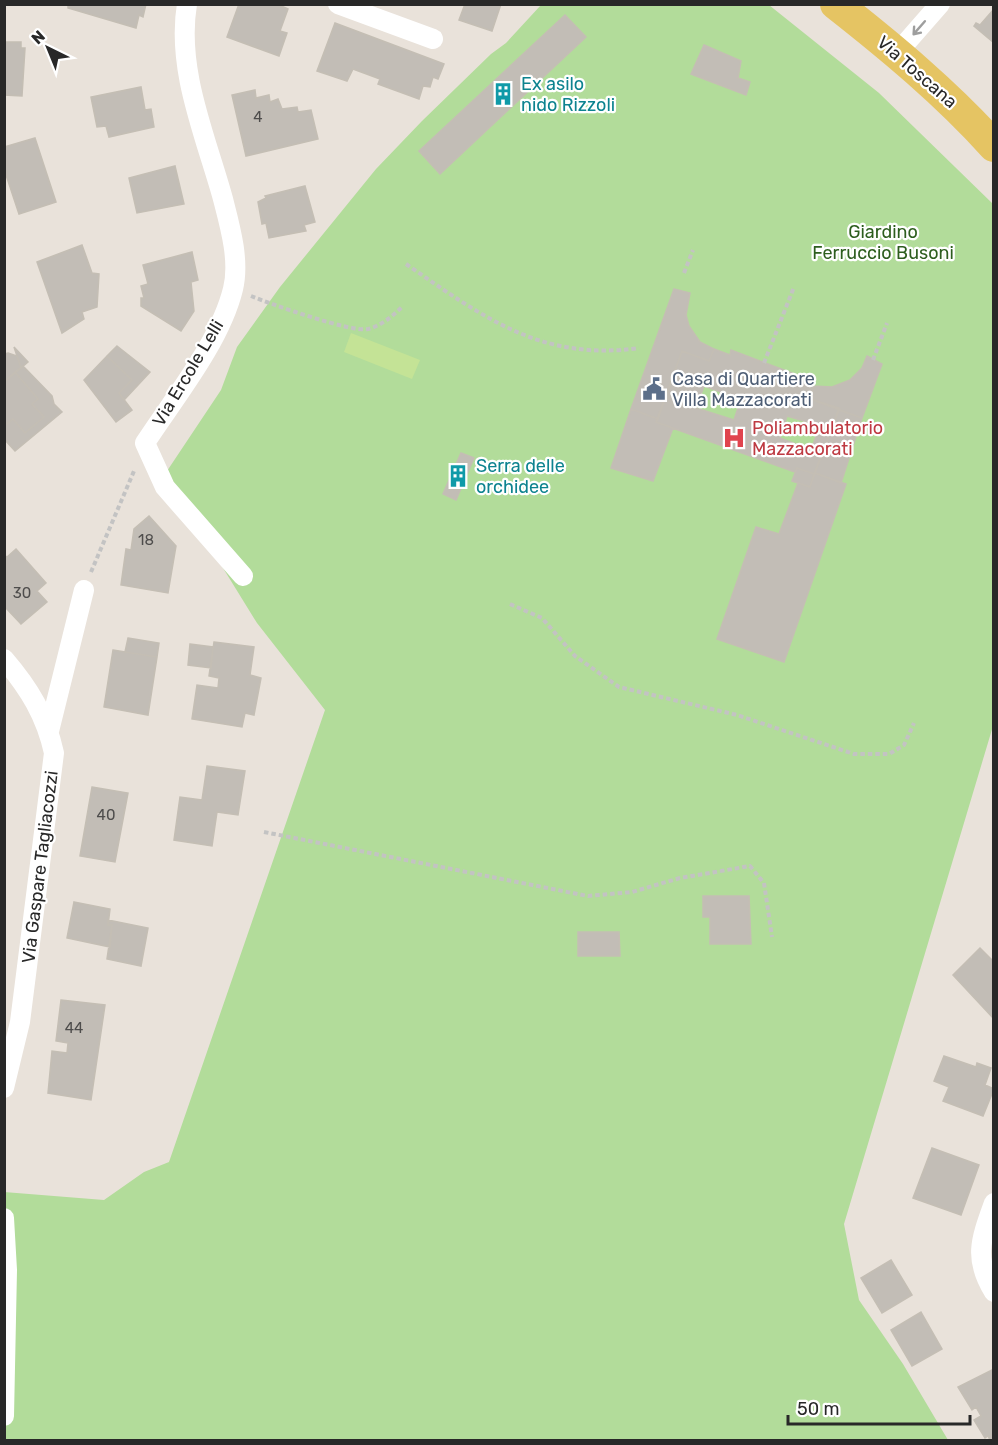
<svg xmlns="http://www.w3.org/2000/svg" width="998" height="1445" viewBox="0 0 998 1445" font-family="Rubik,sans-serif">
<rect width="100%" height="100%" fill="#e9e2da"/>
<path fill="#b2dc9a" d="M 541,5 L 769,5 L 879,93 L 993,204 L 993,726 L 844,1224 L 859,1300 L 903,1364 L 948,1440 L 5,1440 L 4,1192 L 104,1200 L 144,1172 L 169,1162 L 325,710 L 257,623 L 165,474 L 221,390 L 237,347 L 280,287 L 376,169 L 422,121 L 491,54 L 506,43 Z"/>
<path fill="#c4e396" d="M 351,333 L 420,360 L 412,379 L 344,352 Z"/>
<path fill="#c2bdb6" stroke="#c4beb4" stroke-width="1.5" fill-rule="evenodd" d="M 68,4 L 146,4 L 143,17 L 139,15 L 136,28 L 68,8 Z
M 239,4 L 277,4 L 288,9 L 280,31 L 287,33 L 279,56 L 227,37 Z
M 465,4 L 501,4 L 492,31 L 459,20 Z
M 994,9 L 994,43 L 974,26 L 976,23 L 980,25 Z
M 565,15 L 586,37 L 440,174 L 419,151 Z
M 335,23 L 444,64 L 438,79 L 433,77 L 430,87 L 423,86 L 419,99 L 378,84 L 380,79 L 353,69 L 347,81 L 317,71 Z
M 4,42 L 21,42 L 21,48 L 25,48 L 22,96 L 4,95 Z
M 704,45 L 741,61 L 738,78 L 750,82 L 746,95 L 691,74 Z
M 141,87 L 145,110 L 151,109 L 154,127 L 109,137 L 106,126 L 97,127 L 91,97 Z
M 255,90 L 256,98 L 269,95 L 270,102 L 278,99 L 282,109 L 297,107 L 298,112 L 311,110 L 318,139 L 246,156 L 232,95 Z
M 35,138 L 56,202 L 19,214 L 4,169 L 4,147 Z
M 175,166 L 184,204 L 137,213 L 129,178 Z
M 305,186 L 315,222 L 304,225 L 306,231 L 269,238 L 266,223 L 262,224 L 258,202 L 266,198 L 265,196 Z
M 82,245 L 92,273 L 99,274 L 97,307 L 82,312 L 84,319 L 62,333 L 37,262 Z
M 192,252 L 198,280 L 191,282 L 194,311 L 181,331 L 141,306 L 141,298 L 144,298 L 141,286 L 148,284 L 143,265 Z
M 674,289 L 690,293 L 686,315 L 689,326 L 700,342 L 714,349 L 709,361 L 682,351 L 658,419 L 631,409 Z
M 117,346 L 150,372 L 124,400 L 119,393 L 132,380 L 107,356 Z
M 14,347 L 28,362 L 21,368 Z
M 714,349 L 730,355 L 731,350 L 800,376 L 799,380 L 814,386 L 810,399 L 839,408 L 814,474 L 797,468 L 795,472 L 656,422 L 682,351 L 709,361 ZM 704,386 L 741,399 L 734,420 L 696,408 ZM 787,416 L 828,428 L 825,436 L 817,434 L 811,450 L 780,438 Z
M 8,353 L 17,356 L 21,368 L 4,382 L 4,354 Z
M 107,356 L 132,380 L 119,393 L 132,410 L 116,422 L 84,380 Z
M 867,356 L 882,364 L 862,418 L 810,399 L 814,386 L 832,387 L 850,380 L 862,368 Z
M 23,366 L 52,396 L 54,404 L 62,412 L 15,451 L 4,439 L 4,421 L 7,424 L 13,419 L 25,433 L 44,417 L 32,404 L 38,399 L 15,372 Z
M 15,372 L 38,399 L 32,404 L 44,417 L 25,433 L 13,419 L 7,424 L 4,421 L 4,382 Z
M 631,409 L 658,419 L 656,422 L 673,428 L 653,481 L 611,468 Z
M 839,410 L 862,418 L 841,483 L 815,473 Z
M 813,423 L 828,428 L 825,436 L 810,431 Z
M 461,453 L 474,458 L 456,500 L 443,494 Z
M 797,468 L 814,474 L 810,487 L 792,481 Z
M 815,473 L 846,484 L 784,662 L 717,639 L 756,527 L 779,534 L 798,483 L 810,487 Z
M 149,516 L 176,546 L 168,593 L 121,585 L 126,549 L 131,550 L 134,529 Z
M 16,549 L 46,583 L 37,591 L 47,602 L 21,624 L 4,606 L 4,555 L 7,557 Z
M 128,638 L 159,643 L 157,657 L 125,652 Z
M 214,642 L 254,647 L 250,675 L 261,678 L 254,715 L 245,713 L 242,727 L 192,719 L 197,685 L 218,688 L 219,678 L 209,676 Z
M 190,644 L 213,647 L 211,668 L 188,665 Z
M 113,650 L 157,657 L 148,715 L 104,707 Z
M 207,766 L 245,771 L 238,815 L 217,812 L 212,846 L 174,840 L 180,797 L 202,800 Z
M 92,787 L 128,793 L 115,862 L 80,856 Z
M 703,896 L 749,896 L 751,944 L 710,944 L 710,917 L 703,917 Z
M 74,902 L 110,909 L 108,925 L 112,925 L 110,947 L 67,938 Z
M 108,920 L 148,928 L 141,966 L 107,959 L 112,925 L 108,925 Z
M 578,932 L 619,932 L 620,956 L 578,956 Z
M 980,948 L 994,962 L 994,1019 L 953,975 Z
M 61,1000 L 105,1005 L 91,1100 L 48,1093 L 52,1051 L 67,1053 L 68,1043 L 56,1041 Z
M 944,1056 L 976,1067 L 977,1063 L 991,1068 L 985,1085 L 994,1089 L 983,1116 L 943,1101 L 949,1087 L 934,1081 Z
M 932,1148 L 979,1165 L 961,1215 L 913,1198 Z
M 891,1260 L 912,1295 L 882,1313 L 861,1278 Z
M 921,1312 L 942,1349 L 912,1366 L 891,1330 Z
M 994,1369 L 994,1440 L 990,1440 L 988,1436 L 985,1438 L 974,1420 L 981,1416 L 976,1407 L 972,1410 L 958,1387 Z"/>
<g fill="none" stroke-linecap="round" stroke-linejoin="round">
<path stroke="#c3c3c3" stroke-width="4" stroke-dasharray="4.5 3" stroke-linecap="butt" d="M 406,264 C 482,316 541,362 639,348
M 684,273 L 693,250
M 251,296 C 271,304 352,333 368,329 C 382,325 393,316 403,306
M 873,360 L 887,323
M 764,363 L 794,287
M 91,572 L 134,471
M 510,604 L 542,618 L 575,656 L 619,687 L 737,715 L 854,754 L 889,754 L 904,745 L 914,723
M 264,832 L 588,896 L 632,892 L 680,878 L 750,866 L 764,883 L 772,937"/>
<path stroke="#fff" stroke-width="20" d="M 187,4 C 176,70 206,137 223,199 C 230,226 240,261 233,289 C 220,342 175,397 145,443 L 165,487 L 243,576
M 338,4 L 433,39
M 898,52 L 940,4
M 4,659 C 29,688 46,716 54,753 L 20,1022 L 4,1088
M 49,731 L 84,590
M 994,1203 C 981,1239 973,1258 994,1292
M 4,1218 L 7,1270 L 4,1416"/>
<path stroke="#e5c463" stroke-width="32" d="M 836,4 C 892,48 946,93 994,146"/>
</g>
<defs><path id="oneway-shaft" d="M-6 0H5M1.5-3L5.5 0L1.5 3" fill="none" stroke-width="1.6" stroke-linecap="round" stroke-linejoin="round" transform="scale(1.5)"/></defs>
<use stroke="#9e9e9e" href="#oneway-shaft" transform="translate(919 28) rotate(131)"/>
<defs>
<g id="building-bare" transform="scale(1.8)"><path d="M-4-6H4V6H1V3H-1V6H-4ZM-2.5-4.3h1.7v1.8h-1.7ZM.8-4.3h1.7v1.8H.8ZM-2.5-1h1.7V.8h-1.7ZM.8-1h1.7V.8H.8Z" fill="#0f9aa8" stroke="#fff" stroke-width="2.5" paint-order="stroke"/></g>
<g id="civic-bare" transform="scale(1.8)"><path d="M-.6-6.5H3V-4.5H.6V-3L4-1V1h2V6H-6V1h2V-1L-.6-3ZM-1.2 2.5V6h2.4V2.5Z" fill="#5c6f8a" stroke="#fff" stroke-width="2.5" paint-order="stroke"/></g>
<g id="hospital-bare" transform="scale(1.8)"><path d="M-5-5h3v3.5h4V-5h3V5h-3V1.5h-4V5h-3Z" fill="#e0444e" stroke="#fff" stroke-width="2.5" paint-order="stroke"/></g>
</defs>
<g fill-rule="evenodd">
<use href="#building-bare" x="503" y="94"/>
<use href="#civic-bare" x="654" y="389"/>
<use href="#hospital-bare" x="734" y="438"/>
<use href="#building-bare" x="458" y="476"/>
</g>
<g text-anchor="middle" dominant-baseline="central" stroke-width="4.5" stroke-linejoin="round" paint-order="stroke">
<g font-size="15" fill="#4e4d4c">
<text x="258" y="117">4</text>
<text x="146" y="540">18</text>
<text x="22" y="593">30</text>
<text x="106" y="815">40</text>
<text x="74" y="1028">44</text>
</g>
<g font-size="18" fill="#282828" stroke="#fff">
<text transform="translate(917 72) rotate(41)">Via Toscana</text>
<text transform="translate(188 373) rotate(-59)">Via Ercole Lelli</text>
<text transform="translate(40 867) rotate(-83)">Via Gaspare Tagliacozzi</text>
</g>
<g font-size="18" fill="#0d838f" stroke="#fff" text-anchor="start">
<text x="521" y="84">Ex asilo<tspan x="521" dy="21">nido Rizzoli</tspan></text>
<text x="476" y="466">Serra delle<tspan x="476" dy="21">orchidee</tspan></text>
</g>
<g font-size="18" fill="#2d5e1e" stroke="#fff">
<text x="883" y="232">Giardino<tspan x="883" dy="21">Ferruccio Busoni</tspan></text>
</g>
<g font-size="18" fill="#4e5e75" stroke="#fff" text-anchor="start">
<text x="672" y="379">Casa di Quartiere<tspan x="672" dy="21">Villa Mazzacorati</tspan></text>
</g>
<g font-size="18" fill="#be3a42" stroke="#fff" text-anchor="start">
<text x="752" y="428">Poliambulatorio<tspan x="752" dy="21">Mazzacorati</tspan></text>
</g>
</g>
<rect width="998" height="1445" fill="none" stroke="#282828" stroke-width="12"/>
<g transform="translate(48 48) rotate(317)" stroke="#ffffff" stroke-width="4.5" paint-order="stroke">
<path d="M0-4.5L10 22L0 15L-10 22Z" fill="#282828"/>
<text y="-9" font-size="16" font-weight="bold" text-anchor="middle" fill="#282828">N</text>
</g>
<path d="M788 1415v9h182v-9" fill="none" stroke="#282828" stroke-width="3"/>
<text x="797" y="1415" font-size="18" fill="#282828" stroke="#ffffff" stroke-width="4.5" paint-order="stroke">50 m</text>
</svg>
